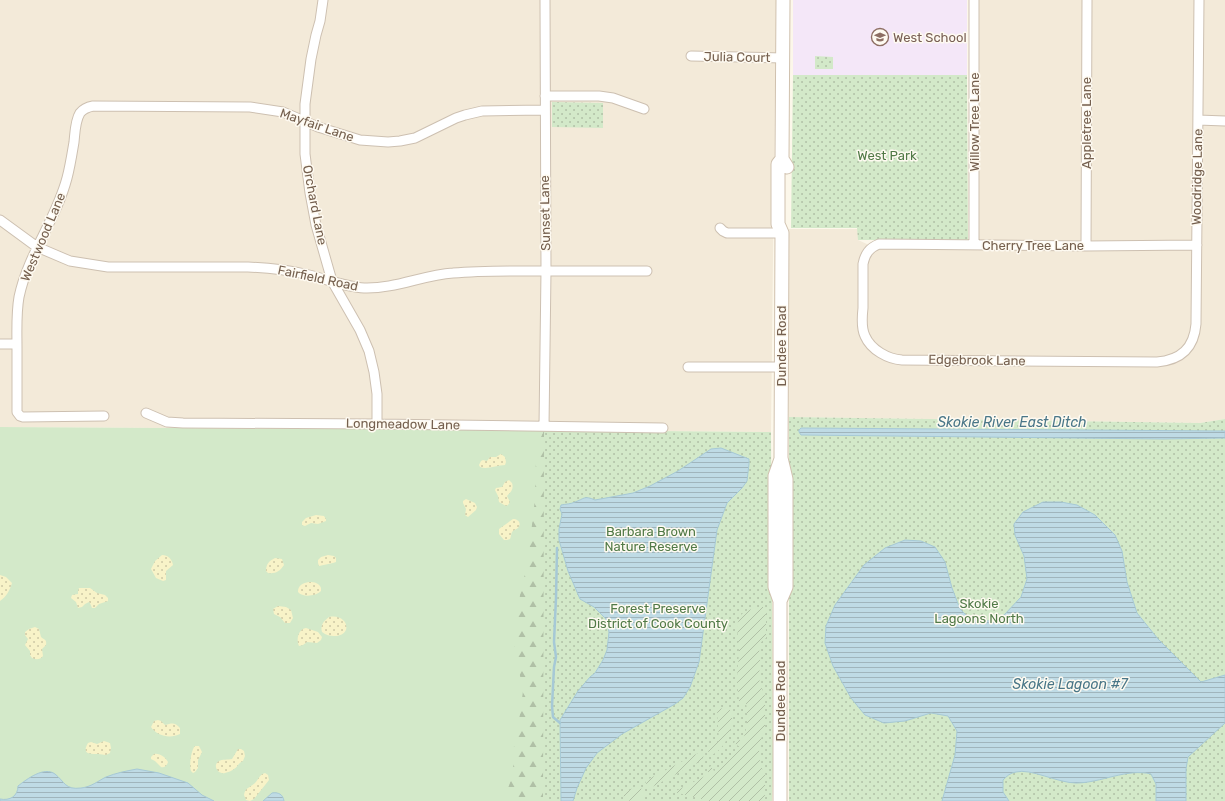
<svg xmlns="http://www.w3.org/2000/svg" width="1225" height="801" viewBox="0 0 1225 801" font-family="Rubik,sans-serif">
<defs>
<pattern id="forest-firs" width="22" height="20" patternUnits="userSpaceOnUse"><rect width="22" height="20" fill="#d3e9c9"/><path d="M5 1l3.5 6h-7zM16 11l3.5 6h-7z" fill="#b0c0a6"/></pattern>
<pattern id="sand-dots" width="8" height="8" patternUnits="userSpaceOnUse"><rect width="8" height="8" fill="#f8f3c8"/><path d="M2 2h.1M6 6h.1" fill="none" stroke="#cdc8a5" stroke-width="1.8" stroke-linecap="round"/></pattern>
<pattern id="park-dots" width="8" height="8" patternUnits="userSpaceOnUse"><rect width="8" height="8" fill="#d3e9c9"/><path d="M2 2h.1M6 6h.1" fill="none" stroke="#b0c0a6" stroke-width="1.8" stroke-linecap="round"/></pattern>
<pattern id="garden-furrows" width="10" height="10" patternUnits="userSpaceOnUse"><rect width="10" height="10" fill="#d3e9c9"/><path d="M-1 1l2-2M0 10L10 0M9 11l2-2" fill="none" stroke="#b0c0a6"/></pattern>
<pattern id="water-rules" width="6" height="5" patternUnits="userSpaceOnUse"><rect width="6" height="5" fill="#bfdbe5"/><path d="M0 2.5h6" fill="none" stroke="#a0b5bc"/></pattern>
</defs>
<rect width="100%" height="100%" fill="#fcf7ea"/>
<path fill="#f3ead9" d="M 0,0 L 776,0 L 771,432 L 544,430 L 0,427 Z
M 978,0 L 1225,0 L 1225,419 L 1200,423 L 789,417 L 789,229 L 858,229 L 858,240 L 878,249 L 976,249 Z"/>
<path fill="#f4e7f8" d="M 793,0 L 967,0 L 967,75 L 793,75 Z"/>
<path fill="#d3e9c9" d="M 0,427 L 544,430 L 543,801 L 0,801 Z"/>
<path fill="url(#forest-firs)" d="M 544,430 L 561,801 L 504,801 L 513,773 L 514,745 L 520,714 L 523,691 L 513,640 L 521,589 L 528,563 L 530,542 L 535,499 L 536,456 L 539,442 Z"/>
<path fill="url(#sand-dots)" d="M 501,454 L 505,457 L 506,462 L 505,465 C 497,465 487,470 480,467 L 479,465 L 481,461 L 483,460 L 487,461 L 490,457 L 496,457 Z
M 509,480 L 512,483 C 514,489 511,492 507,496 L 510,502 L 508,505 L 506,506 L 499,502 L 498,496 L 495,490 L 496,488 L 502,487 L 505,482 Z
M 466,499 L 475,503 L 477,507 L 476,510 L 468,517 L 465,515 L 466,509 L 463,503 L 463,501 Z
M 316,515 L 324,516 L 326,519 L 326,521 L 318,524 L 311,523 L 305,526 L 302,525 L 302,522 L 306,518 Z
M 513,519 C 518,519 522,523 518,528 C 517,529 513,530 512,532 C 511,534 511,537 510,539 L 507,540 L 504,540 L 499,534 L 499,529 Z
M 162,555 C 168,555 172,559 173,565 L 166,571 L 166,580 L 163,581 L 156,578 L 151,569 L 155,561 Z
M 328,555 L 334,556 L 336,558 L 336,562 L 333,563 L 319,566 L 318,563 L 318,560 L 321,557 Z
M 275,558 L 282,559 L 284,565 C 280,571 276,574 268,573 L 266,571 C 266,564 269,561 275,558 Z
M 0,575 L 6,577 L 12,583 C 10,590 6,597 0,601 Z
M 309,582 C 315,582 319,583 321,588 L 321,591 C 316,596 303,598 298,592 C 298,585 303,583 309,582 Z
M 79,588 L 90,588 L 97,593 L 105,595 L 108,598 L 108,601 L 99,604 L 95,608 L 92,608 L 90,603 L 89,602 L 85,604 L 82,607 L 78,608 L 76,602 L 71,598 L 72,595 L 78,594 L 78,591 Z
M 278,606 L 286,607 L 291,610 L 293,618 L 290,623 L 285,623 L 280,617 L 274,614 L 273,609 Z
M 329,617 C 348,613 354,636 334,636 C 330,636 326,635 322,632 C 320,625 324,621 329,617 Z
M 35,627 L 39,629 L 41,637 C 44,640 47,639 46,645 L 42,649 L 43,656 C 40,660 36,660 32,658 L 30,655 L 30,651 L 25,645 L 28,639 L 25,635 L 25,632 L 29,629 Z
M 306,628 L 318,632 L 322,637 L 321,640 L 317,643 L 307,642 L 303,645 L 299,646 C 296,640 298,629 306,628 Z
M 158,720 L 161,721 L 165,725 C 172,723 175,722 180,728 L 180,734 C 170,739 157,736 151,727 L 154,721 Z
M 91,742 L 97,744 L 104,741 L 110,743 L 111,748 L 110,753 L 106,755 C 103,755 101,754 98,754 C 91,754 81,755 88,743 Z
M 195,746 L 199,746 L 202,752 L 198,760 L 198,768 L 195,772 L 193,773 L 191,771 C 189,766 191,750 195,746 Z
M 238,749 L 241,749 L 244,751 L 245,756 L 243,761 C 237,764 238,767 234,769 C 232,771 228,772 225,773 C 218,775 212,765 219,761 C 222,759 228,760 232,759 Z
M 154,754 C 160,753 165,757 168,762 C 167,766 164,768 161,767 L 155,761 L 151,759 L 151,757 Z
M 265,773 L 268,775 L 269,780 L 254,799 L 250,801 L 246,800 L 244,795 C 245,787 250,788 255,783 C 259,779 259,775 265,773 Z"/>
<path fill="url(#park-dots)" d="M 815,56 L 833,57 L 833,69 L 815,69 Z
M 793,75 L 967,75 L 968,240 L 858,240 L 857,228 L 791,228 Z
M 552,102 L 603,103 L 603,128 L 552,127 Z
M 789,417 L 1200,423 L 1225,419 L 1225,801 L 789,801 Z
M 544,430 L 771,432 L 773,765 L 772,801 L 543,801 Z"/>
<path fill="url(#garden-furrows)" d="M 757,607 L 766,607 L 766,638 L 760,643 L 759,647 L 760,662 L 759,677 L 760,684 L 765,696 L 765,726 L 762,735 L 759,749 L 760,763 L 765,775 L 765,795 L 763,801 L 710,801 L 674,792 L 709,774 L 707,769 L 711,766 L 714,771 C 726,765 733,757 740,747 L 734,743 L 736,739 L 742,741 C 748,730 748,715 746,703 L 740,703 L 739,701 L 737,678 L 739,652 L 737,625 L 740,616 L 744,612 Z
M 726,708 C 731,710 732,712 732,718 C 732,732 725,748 712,755 L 710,754 L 706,748 L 719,741 L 717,709 Z
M 702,751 C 704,755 704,757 701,761 L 652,787 L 648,787 L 645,781 Z
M 639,784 L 644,794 L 638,801 L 630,801 L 622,795 Z"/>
<path fill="url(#water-rules)" stroke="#a6c9d6" d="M 801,428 L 1225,431 L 1225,438 L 1163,439 L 801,435 L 799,432 L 799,430 Z
M 721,448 L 749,459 L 749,464 L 747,481 L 742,488 L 727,503 L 717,530 L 699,662 L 690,687 L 683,698 L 675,704 L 622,734 L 597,753 L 586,768 L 577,788 L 573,801 L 561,801 L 560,720 L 578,691 L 590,677 L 595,673 L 603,660 L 607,650 L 609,632 L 606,619 L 594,607 L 580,599 L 568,571 L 559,540 L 559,529 L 562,514 L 560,509 L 561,505 C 566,504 571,504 575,502 C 584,499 584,495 595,500 L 633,493 L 650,486 L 678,471 L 711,449 Z
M 1043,502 L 1061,502 L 1077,505 L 1095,515 L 1115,535 L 1122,551 L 1127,582 L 1137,613 L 1158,639 L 1201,682 L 1225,675 L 1225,723 L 1188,757 L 1186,769 L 1186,801 L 1156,801 L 1156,784 L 1151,774 C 1127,768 1101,783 1076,783 C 1058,783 1030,768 1016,772 C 1010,773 1007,776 1003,780 L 1003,792 L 1009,801 L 942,801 L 955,755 L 957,731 L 948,716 L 931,713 L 905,721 L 884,723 L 865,715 L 851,698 L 833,666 L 825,643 L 826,626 L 835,605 L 864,565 L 885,548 L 905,540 L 921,541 L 935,547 L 945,562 L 952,588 L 960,609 L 967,616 L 988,621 L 1004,615 L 1021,597 L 1027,579 L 1024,556 L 1015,535 L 1014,524 L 1023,512 Z
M 137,769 L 159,773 L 188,783 L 202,795 L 214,801 L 0,801 L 0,799 C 10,801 18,796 18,786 C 27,779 44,766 55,774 C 65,782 65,790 81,788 C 91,787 98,781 106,777 C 116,773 126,771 137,769 Z
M 272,793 C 278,792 283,794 284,801 L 263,801 Z"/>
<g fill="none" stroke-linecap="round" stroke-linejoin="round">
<path stroke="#a6c9d6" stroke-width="2.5" d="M 557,548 L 556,598 L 554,642 L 556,657 L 554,667 L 552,706 L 553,717 L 560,723"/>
<g stroke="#cdc0b1" stroke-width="11">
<path id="street" d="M 323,0 L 320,21 L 316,35 L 311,59 L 305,104 L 305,154 L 310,193 L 316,225 L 332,281 L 360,330 L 369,351 L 374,372 L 377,394 L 377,424
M 691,56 L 783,58
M 545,96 L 599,96 L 613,98 L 644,109
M 1198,120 L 1225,121
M 0,220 L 37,247 L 70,261 L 108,267 L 248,267 C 268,268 287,270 305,274 C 324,278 345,287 364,288 C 395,289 423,275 453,273 C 485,270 516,271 547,271 C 580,271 614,271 647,271
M 720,228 L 723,231 L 727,233 L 782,233
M 974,245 L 974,0
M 1197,245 L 1086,246 L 879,244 C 869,248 865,254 863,264 C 863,279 863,294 863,308 C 862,317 861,328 865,336 C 871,350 888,359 902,360 L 1157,362 C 1181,360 1194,348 1196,324 L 1199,0
M 1086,246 L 1087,0
M 0,344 L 17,344
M 688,367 L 781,367
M 146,413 L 167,422 L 183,423 L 377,424 L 663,428
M 104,416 L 23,417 L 20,416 L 17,412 C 17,391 17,370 17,348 C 17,331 16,314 19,297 C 28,254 56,220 67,178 C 70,167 72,154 74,142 C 75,133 75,121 80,113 C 84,108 88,107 93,106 L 250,107 L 283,112 L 318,127 L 360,140 L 388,142 L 400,141 L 415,138 L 456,118 L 465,115 L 482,111 L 544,110
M 544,426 L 546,271 L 545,0"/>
</g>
<g stroke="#d0c1ae" stroke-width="15">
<path id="secondary" d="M 783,0 L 782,159 L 787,167
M 780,601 L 786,587 L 786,479 L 781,458 L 782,233 L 778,224 L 778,164 L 782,159
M 780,801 L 780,601 L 775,587 L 775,476 L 781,459"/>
</g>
<use href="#street" stroke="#fff" stroke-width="9"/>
<use href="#secondary" stroke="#fff" stroke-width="13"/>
</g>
<defs>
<g id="school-ring" transform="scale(0.9)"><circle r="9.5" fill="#fefaf1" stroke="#8d6e63" stroke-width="1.5"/><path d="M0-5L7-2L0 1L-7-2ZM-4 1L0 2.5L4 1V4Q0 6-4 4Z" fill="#8d6e63"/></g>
</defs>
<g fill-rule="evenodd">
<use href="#school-ring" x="880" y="37"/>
</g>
<g text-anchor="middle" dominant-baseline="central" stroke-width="3" stroke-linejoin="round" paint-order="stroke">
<g font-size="13" fill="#785e54" stroke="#fefaf1" text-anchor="start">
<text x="893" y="37">West School</text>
</g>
<g font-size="13" fill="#75604f" stroke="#fefaf1">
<text transform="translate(737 57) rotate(1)">Julia Court</text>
<text transform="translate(974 122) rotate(-90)">Willow Tree Lane</text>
<text transform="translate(1086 123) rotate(-90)">Appletree Lane</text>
<text transform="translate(317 125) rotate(19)">Mayfair Lane</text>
<text transform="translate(1197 177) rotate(-89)">Woodridge Lane</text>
<text transform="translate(315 205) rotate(79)">Orchard Lane</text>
<text transform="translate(545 213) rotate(-91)">Sunset Lane</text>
<text transform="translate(43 237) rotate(-67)">Westwood Lane</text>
<text x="1033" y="245">Cherry Tree Lane</text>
<text transform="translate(318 278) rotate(12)">Fairfield Road</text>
<text transform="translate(781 346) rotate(-90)">Dundee Road</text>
<text transform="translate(977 360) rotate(1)">Edgebrook Lane</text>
<text transform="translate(403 424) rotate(1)">Longmeadow Lane</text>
<text transform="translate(780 701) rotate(-90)">Dundee Road</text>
</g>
<g font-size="13" fill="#517a47" stroke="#fefaf1">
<text x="887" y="155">West Park</text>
<text x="651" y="531">Barbara Brown<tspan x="651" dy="15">Nature Reserve</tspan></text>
<text x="979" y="603">Skokie<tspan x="979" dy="15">Lagoons North</tspan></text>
<text x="658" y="608">Forest Preserve<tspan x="658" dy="15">District of Cook County</tspan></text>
</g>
<g font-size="14" font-style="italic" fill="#497687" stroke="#fefaf1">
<text x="1012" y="422">Skokie River East Ditch</text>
<text x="1070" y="684">Skokie Lagoon #7</text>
</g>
</g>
</svg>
